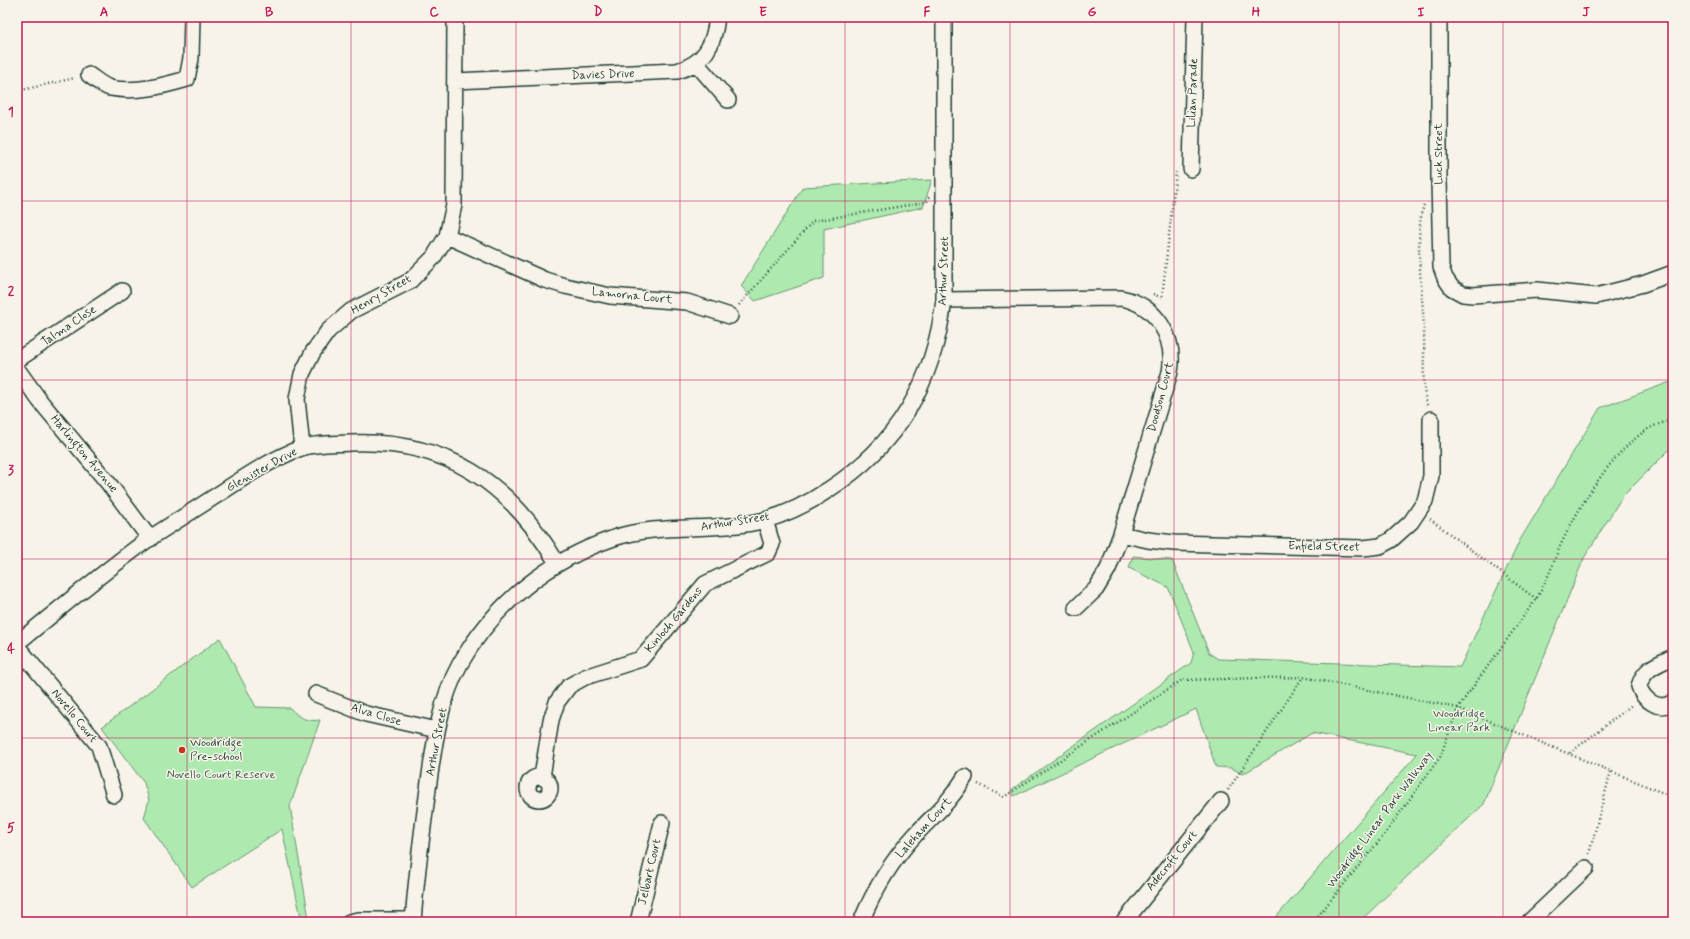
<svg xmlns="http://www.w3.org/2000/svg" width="1690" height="939" viewBox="0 0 1690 939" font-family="Mynerve,sans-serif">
<rect width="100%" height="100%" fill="#f7f3e8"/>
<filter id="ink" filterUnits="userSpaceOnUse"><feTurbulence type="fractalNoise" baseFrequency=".025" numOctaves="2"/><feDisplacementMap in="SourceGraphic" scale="8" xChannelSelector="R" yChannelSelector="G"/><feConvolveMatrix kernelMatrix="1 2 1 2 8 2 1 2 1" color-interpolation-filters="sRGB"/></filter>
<g filter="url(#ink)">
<path fill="#aeeab0" stroke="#669472" d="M 932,180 L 923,207 L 824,229 L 824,278 L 755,301 L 741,286 L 803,187 Z
M 1673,381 L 1673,446 L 1622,497 L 1584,558 L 1484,804 L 1359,922 L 1272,922 L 1417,754 L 1312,733 L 1243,774 L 1231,768 L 1216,767 L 1196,709 L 1014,796 L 1011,790 L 1191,663 L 1194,652 L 1168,587 L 1129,568 L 1133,556 L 1172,560 L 1209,653 L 1218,659 L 1460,667 L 1520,540 L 1600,408 Z
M 220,638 L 256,707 L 290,708 C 299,718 307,722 320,720 L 290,806 L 309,919 L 302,922 L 282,829 L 192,887 L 144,818 L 149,800 L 144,783 L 102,727 Z"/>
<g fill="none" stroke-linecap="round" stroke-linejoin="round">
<g stroke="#1f3d34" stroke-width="18">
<path id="minor" d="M 1439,17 L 1439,180 L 1441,267 L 1445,278 L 1452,288 L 1463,294 L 1473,295 L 1537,290 L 1596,296 L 1643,284 L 1673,273
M 696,63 L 728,100
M 89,75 C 95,79 103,86 110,88 C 136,93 163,86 187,79 L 191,58 L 192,17
M 455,81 L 677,71 C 705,63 714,45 717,17
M 1191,169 L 1195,17
M 447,236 L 545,280 L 565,286 L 610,296 L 687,302 L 730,316
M 944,300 L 1121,298 C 1157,305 1176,338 1170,372 L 1121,534 L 1108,569 L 1096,589 L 1076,608
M 17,360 L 122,291
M 17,369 L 40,401 L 109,484 L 150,539
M 302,448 L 297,399 L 302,374 L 313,352 L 328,331 L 351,311 L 410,281 L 433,258 L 447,236 L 454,205 L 455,17
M 1121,534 L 1148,540 L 1174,543 L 1363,548 L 1380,546 L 1391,540 L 1411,522 L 1425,501 L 1431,476 L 1431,419
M 17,643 C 61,608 104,571 150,538 C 170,525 191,512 211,499 C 239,481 269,460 301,448 C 316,443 335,444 350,443 C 446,439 510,483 557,563
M 17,646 L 99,746 L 114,795
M 1673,657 C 1657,665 1645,667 1639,686 C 1643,700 1659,712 1673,702
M 316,694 L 366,714 L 437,730
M528 788a11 11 0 1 1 22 0a11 11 0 1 1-22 0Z
M 542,777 L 551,720 L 557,702 L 569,686 L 585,677 L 641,659 L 705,584 L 768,553 L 772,544 L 765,520
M 349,922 L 358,920 L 413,920
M 413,922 C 416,878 422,833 428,789 C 434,746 439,702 460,664 C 494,604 549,560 614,538 C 661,522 717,533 765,520 C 787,514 809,503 828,490 C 898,445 934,382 944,300 L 944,17
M 638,922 L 662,823
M 861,922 C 874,890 892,860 916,834 C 935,814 950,802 965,777
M 1124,922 L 1221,801
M 1529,922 L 1586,868"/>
</g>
<path stroke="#1f3d34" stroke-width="2.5" stroke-dasharray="1 3" stroke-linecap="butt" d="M 17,91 L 75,78
M 1424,205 C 1413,237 1424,299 1424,334 C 1425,358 1421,383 1427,405
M 1153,294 L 1162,298 L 1176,172
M 739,305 L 813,221 L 927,202 L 929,196
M 1430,519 L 1536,599
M 1570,753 L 1633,704
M 978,784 L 1004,797 L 1182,680 L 1303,677 L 1458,708 L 1673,797
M 1228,790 L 1303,677
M 1589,854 L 1611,771
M 1313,922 L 1384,835 L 1440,757 L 1458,708 L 1536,599 C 1547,582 1553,563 1561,544 C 1580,505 1609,456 1645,431 C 1653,425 1664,423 1673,419"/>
<use href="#minor" stroke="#f7f3e8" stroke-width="15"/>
</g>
</g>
<path fill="none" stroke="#c2185b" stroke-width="1" stroke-opacity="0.55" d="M 187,17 L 187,922M 351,17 L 351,922M 516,17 L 516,922M 680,17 L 680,922M 845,17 L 845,922M 1010,17 L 1010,922M 1174,17 L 1174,922M 1339,17 L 1339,922M 1503,17 L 1503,922M 17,201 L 1673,201M 17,380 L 1673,380M 17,559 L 1673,559M 17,738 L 1673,738"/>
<circle fill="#c8321e" stroke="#f7f3e8" stroke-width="1.5" cx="182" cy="750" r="4"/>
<g text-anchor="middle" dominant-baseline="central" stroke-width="3" stroke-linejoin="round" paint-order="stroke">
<g font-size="12" fill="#1f3d34" stroke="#f7f3e8">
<text transform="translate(603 75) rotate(-2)">Davies Drive</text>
<text transform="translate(1193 93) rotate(-88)">Lilian Parade</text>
<text transform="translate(1439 154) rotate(-90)">Luck Street</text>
<text transform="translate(944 271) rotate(-88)">Arthur Street</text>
<text transform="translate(381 295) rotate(-30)">Henry Street</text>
<text transform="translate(632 296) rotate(6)">Lamorna Court</text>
<text transform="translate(69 326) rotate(-34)">Talma Close</text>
<text transform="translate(1161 397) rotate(-75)">Doodson Court</text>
<text transform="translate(84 454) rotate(50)">Harlington Avenue</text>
<text transform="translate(262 470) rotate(-29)">Glenister Drive</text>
<text transform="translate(735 522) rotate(-9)">Arthur Street</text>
<text transform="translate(1324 547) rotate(1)">Enfield Street</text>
<text transform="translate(674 620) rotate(-50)">Kinloch Gardens</text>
<text transform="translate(376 715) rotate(17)">Alva Close</text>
<text transform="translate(74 716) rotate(51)">Novello Court</text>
<text transform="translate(437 742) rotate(-79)">Arthur Street</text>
<text transform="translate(1380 820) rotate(-53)">Woodridge Linear Park Walkway</text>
<text transform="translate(924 828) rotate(-48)">Laleham Court</text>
<text transform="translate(1172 861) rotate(-51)">Adecroft Court</text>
<text transform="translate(650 872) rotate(-77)">Jelbart Court</text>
</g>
<g font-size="12" fill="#345747" stroke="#f7f3e8">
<text x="1459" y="714">Woodridge<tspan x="1459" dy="14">Linear Park</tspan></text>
<text x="221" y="775">Novello Court Reserve</text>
</g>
<g font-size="12" fill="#1f3d34" stroke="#f7f3e8" text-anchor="start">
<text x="190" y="743">Woodridge<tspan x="190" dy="14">Pre-school</tspan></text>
</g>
</g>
<rect width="1690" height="939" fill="none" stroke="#f7f3e8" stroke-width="44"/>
<rect x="22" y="22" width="1646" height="895" fill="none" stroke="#c2185b" stroke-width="1.5"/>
<g font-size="13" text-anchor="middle" font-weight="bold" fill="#c2185b">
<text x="104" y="16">A</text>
<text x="269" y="16">B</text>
<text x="434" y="16">C</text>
<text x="598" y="16">D</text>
<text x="763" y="16">E</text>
<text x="927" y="16">F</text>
<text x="1092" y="16">G</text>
<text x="1256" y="16">H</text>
<text x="1421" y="16">I</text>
<text x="1586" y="16">J</text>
<text x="11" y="116">1</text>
<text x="11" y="295">2</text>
<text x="11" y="474">3</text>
<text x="11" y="653">4</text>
<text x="11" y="832">5</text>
</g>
</svg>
